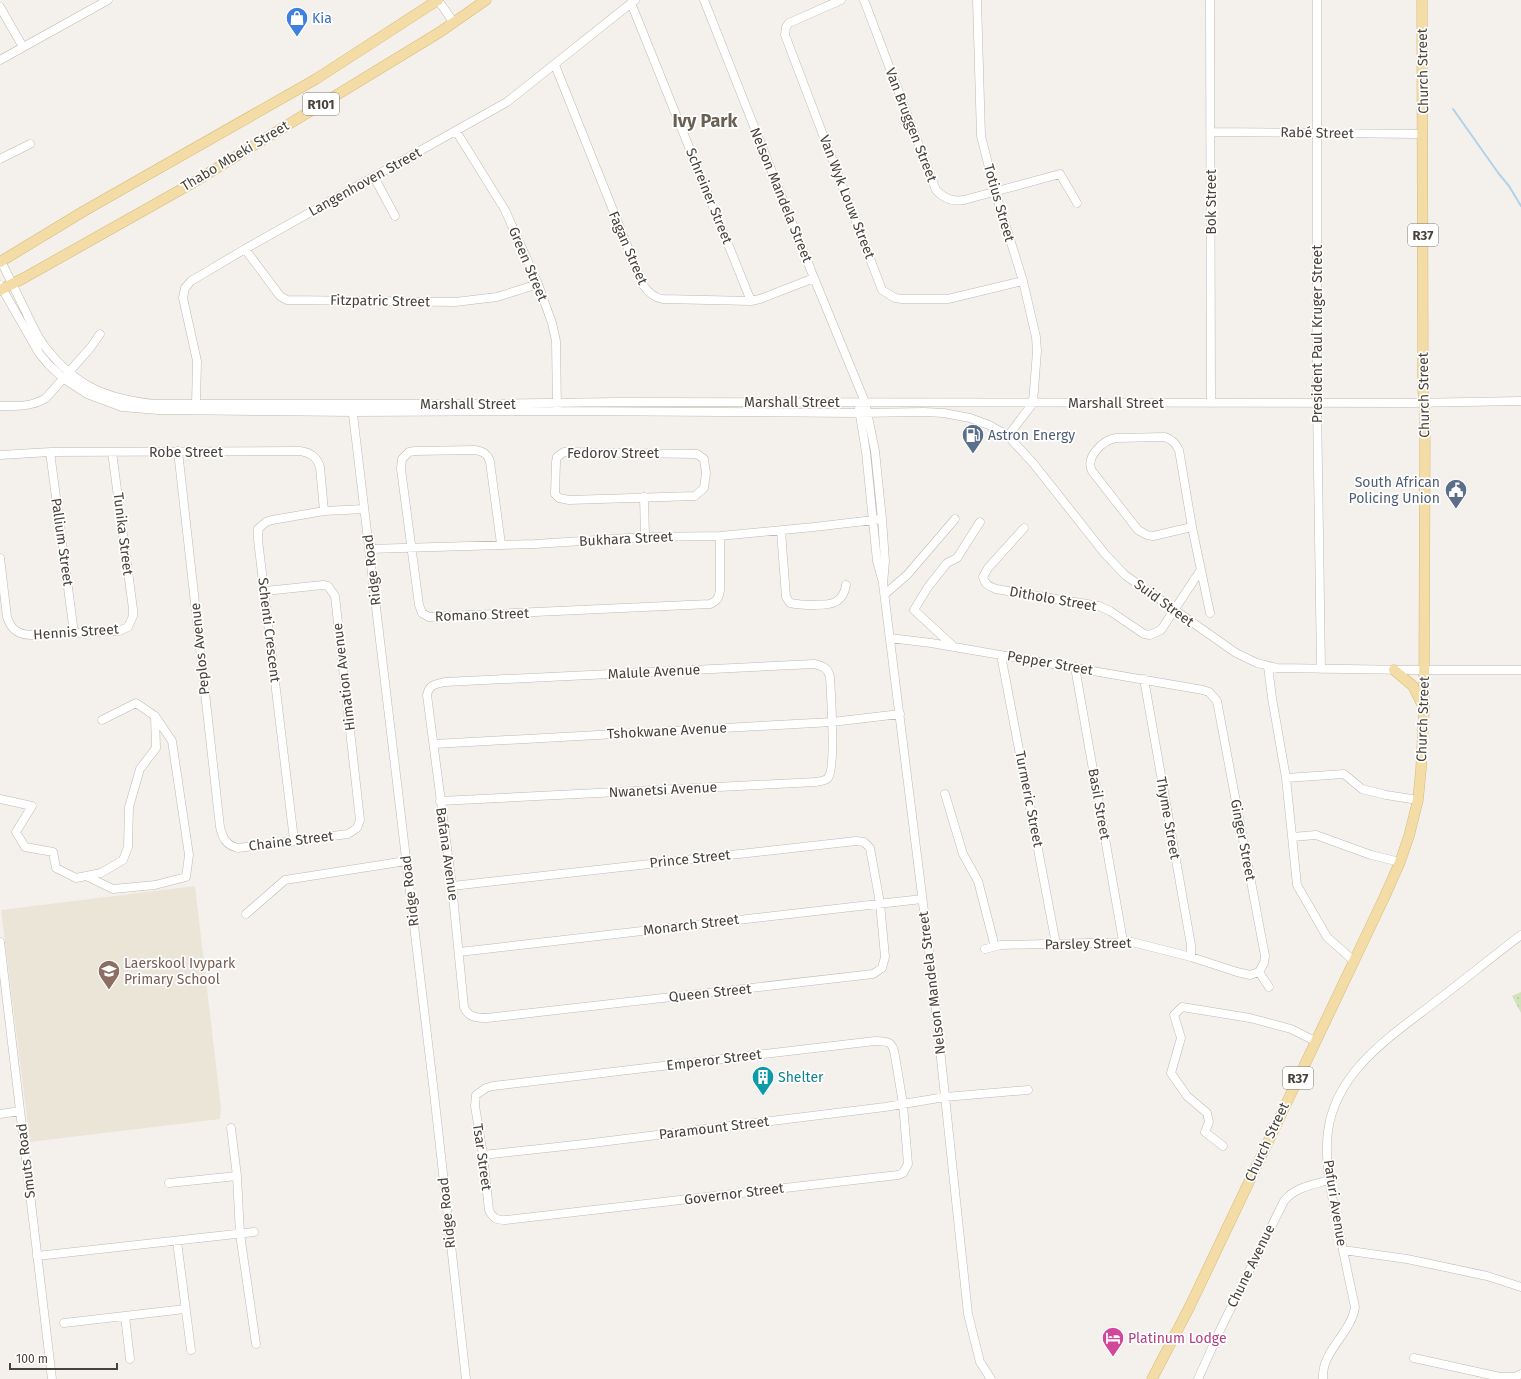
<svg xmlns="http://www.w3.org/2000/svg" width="1521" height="1379" viewBox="0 0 1521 1379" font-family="'Fira Sans',sans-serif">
<defs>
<pattern id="grass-dots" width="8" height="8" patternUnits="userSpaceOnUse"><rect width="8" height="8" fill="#d1e3ba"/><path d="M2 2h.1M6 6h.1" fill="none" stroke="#b5c4a1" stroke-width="1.8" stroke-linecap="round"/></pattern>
</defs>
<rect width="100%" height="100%" fill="#f4f1ec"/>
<path fill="#ebe5d7" d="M 195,886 L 221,1108 L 220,1119 L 30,1142 L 1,910 Z"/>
<path fill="url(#grass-dots)" d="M 1521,992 L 1521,1013 L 1512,996 Z"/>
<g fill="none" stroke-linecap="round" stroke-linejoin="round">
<path stroke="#b0d2e9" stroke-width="2" d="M 1453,109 L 1499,174 L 1509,186 L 1521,206"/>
<g stroke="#bfb9af" stroke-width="9">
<path id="minor" d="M 438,0 L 454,23
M 704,0 L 814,278 L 865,402 L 875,451 L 882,519 L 885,561 L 883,584 L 933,983 L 968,1314 L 980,1362 L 991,1379
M 841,0 L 789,23 L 786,27 L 785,35 L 882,290 L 895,298 L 902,299 L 948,299 L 1023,281
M 864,0 L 936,190 C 944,199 953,202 964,200 L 1060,174 L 1077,203
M 977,0 L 981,136 L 995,191 L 1023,281 L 1036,337 L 1037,351 L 1033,403 L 1008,436
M 1210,0 L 1211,403
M 1317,0 L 1317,402 L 1321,669
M 631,3 L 751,301
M 0,7 L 23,47
M 0,60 L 108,0
M 555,65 L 643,285 C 648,292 654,298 663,299 L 751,301 L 760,299 L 814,278
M 456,131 L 505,210 L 538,284 L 552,323 L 556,341 L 557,409
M 1211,132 L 1423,134
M 0,159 L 30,144
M 374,177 L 395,216
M 245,249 L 280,296 L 287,300 L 455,302 L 497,297 L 538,284
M 1,261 C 9,277 17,294 25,310 C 31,323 37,337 46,348 C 76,386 106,399 154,404 L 468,404 L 620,402 L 1411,403 L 1521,401
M 0,285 L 39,353 L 49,365 L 64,379 L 87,394 L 122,407 L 158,410 L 353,412 L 557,411 L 859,413 L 924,412 L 944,413 L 970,418 L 989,425 L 1008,436 L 1033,463 L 1105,554 L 1125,575 L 1236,653 L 1257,663 L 1277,668 L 1412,670 L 1521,670
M 196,404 L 197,361 L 183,298 L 185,288 L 191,281 L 245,249 L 507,102 L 635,0
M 0,406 C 16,406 32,407 46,398 L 91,347 L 100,334
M 352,406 L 434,1093 L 466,1379
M 859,409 L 866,452 L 877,561 L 882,579
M 178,451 L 220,827 C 223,839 226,845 238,848 L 348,834 L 357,828 L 360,820 L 335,596 L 328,586 L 323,585 L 265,591
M 50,452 L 74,633
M 564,452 L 697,454 L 704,459 L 706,473 L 704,488 L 695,496 L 569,500 L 559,498 L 555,494 L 556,462 L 557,457 Z
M 0,455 L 50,452 L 300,451 C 311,453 317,457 320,467 L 324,511
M 644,497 L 645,537
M 1192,527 L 1153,536 L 1147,535 L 1138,530 L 1092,471 C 1085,457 1103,440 1116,438 L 1165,437 C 1173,440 1175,443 1179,450 L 1192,527 L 1210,613
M 1024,528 L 988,568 L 983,577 C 985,585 989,586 996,589 L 1099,606 L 1110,611 L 1144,634 L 1150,635 L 1161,630 L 1200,571
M 781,531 L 786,597 L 790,603 C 800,605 829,607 837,601 C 843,597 845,592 846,585
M 501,544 L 490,462 C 488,454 483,451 475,450 L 415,451 L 409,452 L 402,459 L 401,469 L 419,605 L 422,613 L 429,617 L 710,604 C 717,601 719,598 720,590 L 720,536
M 369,549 L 535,544 L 645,537 L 720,536 L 814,527 L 882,519
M 0,558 L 7,617 C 11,629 17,634 30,635 L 119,631 L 128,627 L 133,616 L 133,609 L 112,452
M 885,594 L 907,575 L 955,519
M 890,638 L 931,643 L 1203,690 L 1209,692 L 1217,701 L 1265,956 L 1264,963 L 1259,972
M 953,646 L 914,610 L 928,587 L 947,563 L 957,558 L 980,522
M 1001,655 L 1056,944
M 1268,666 L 1272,698 L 1286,778
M 1075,667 L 1123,941
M 1144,679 L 1191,945 L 1191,957
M 434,744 L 832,722 L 900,714
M 945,794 L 963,854 L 978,881 L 993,939 L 994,946
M 0,799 L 32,806 L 16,832 L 25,847 L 53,852 L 56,868 L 76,878 L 101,873 L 123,860 L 128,847 L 129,807 L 140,769 L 156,748 L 155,716
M 440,801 L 816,782 C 820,781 825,781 828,778 C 836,769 831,694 830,677 C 828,668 823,666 814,664 L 445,682 C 435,684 429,685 427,695 L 452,886 L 464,1007 C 468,1017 476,1018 487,1018 L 873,974 L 882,968 L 885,957 L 880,903 L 870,848 L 864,842 L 856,841 L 452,886
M 1292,837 L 1316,835 L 1371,855 L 1400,862
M 294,840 L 258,540 L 258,529 L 266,522 L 272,520 L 324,511 L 364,509
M 86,876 L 113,889 L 155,885 L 186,877 L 189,855 L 172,741 L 155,716 L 136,703 L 102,720
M 246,914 L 285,880 L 406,861
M 0,942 L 52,1379
M 985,949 L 1001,945 L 1132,942 L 1191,957 L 1237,972 L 1250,975 L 1259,972
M 459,952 L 922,899
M 1354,961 L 1327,937 L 1297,885 L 1286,778 L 1344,774 L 1362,789 L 1386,795 L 1418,800
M 1259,972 L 1269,987
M 875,1041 C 889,1041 893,1042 895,1056 L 903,1104 L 908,1164 L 903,1173 L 898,1175 L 506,1220 C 497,1220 493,1219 489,1210 L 483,1155 L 475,1106 L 476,1095 L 486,1088 L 493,1086 Z
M 0,1114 L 20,1111
M 231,1128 L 237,1176 L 240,1234 L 256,1344
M 1223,1146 L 1205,1132 L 1209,1122 L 1207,1113 L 1187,1096 L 1171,1073 L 1181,1038 L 1174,1015 L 1182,1007 L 1250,1018 L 1291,1029 L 1315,1041
M 483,1155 L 584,1144 L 885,1107 L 945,1097 L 1028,1090
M 169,1183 L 237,1176
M 177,1241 L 191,1350
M 1343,1250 L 1407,1259 L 1487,1276 L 1521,1287
M 37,1256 L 254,1232
M 125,1316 L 130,1359
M 64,1323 L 185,1309
M 1414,1358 L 1500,1377 L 1515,1377 L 1521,1374
M 1198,1379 L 1221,1328 L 1284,1201 C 1295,1187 1312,1185 1329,1180
M 1323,1379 C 1321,1351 1351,1334 1355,1307 C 1349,1279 1343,1252 1338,1224 C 1331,1193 1324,1163 1328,1131 C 1336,1071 1391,1036 1435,1002 C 1464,980 1492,957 1521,935"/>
</g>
<g stroke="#d7b977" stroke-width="11">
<path id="major" d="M 0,262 L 84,211 L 316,79 L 438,0
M 0,290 L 24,278 L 189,185 L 440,32 L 486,0
M 1394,670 L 1413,686 L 1423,706
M 1152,1379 L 1190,1306 L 1384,898 L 1400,862 L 1409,836 L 1418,800 L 1421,769 L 1424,710 L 1425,416 L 1423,390 L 1422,0"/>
</g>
<use href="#minor" stroke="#fff" stroke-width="8"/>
<use href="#major" stroke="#f3dca6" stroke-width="10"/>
</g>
<defs>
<g id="shop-pin" transform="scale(1.15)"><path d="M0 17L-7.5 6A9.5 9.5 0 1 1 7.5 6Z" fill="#3f7fe0" stroke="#fff"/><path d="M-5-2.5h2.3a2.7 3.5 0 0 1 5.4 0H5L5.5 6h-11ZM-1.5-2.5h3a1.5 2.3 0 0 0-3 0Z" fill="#fff"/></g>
<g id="fuel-pin" transform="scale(1.15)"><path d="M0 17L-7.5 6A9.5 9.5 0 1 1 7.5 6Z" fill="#5c6f8a" stroke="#fff"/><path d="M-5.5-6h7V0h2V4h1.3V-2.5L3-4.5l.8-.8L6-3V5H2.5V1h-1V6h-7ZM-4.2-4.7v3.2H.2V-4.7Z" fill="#fff"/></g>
<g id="civic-pin" transform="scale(1.15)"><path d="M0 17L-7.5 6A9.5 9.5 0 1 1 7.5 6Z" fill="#5c6f8a" stroke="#fff"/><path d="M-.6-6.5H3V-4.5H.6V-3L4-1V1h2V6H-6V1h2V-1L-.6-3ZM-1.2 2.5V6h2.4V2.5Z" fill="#fff"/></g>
<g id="school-pin" transform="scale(1.15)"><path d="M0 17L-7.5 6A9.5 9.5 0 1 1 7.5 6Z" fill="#8d6e63" stroke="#fff"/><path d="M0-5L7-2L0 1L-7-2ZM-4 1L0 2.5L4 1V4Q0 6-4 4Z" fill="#fff"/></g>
<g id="building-pin" transform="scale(1.15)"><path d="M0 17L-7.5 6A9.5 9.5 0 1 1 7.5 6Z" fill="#0f9aa8" stroke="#fff"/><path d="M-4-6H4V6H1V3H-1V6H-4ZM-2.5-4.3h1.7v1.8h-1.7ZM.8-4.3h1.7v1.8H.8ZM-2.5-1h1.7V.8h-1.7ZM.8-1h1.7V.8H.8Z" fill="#fff"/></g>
<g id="hotel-pin" transform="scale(1.15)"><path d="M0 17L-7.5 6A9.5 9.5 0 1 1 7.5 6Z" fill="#d1479c" stroke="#fff"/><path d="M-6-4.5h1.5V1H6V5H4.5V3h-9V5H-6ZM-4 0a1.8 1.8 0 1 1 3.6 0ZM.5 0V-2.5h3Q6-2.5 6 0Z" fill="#fff"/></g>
</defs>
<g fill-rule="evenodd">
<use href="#shop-pin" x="297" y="18"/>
<use href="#fuel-pin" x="973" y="435"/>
<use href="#civic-pin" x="1456" y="490"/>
<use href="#school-pin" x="109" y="971"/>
<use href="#building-pin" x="763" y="1077"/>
<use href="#hotel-pin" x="1113" y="1338"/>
</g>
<g text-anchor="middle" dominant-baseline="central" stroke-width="3.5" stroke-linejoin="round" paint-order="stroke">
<g fill="#fff" stroke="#7f7b75" stroke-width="1">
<rect x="303" y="93" width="36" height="22" rx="3"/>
<rect x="1408" y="224" width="30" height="22" rx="3"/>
<rect x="1283" y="1067" width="30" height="22" rx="3"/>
</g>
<g font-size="13" font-weight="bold" fill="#48423a">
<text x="321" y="104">R101</text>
<text x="1423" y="235">R37</text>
<text x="1298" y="1078">R37</text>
</g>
<g font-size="14" fill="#366cbe" stroke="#fff" text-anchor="start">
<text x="312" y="18">Kia</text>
</g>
<g font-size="14" fill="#48423a" stroke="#fff">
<text transform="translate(1423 71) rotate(-91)">Church Street</text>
<text transform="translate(911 125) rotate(69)">Van Bruggen Street</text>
<text transform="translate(1317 133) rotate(1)">Rabé Street</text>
<text transform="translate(235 156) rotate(-31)">Thabo Mbeki Street</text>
<text transform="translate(365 182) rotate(-29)">Langenhoven Street</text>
<text transform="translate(781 195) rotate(68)">Nelson Mandela Street</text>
<text transform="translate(709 196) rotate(68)">Schreiner Street</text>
<text transform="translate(847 197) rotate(69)">Van Wyk Louw Street</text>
<text transform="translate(1211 202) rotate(-90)">Bok Street</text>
<text transform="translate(999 203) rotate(74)">Totius Street</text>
<text transform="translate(628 248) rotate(67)">Fagan Street</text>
<text transform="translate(528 264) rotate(67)">Green Street</text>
<text transform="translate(380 301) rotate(1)">Fitzpatric Street</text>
<text transform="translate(1317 334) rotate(-90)">President Paul Kruger Street</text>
<text transform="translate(1424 395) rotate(-91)">Church Street</text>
<text x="792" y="402">Marshall Street</text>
<text x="1116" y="403">Marshall Street</text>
<text x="468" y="404">Marshall Street</text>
<text x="186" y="452">Robe Street</text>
<text x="613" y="453">Fedorov Street</text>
<text transform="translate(123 534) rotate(83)">Tunika Street</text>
<text transform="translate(626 539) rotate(-3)">Bukhara Street</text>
<text transform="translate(62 542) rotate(82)">Pallium Street</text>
<text transform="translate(372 570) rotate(-97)">Ridge Road</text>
<text transform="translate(1053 599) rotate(10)">Ditholo Street</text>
<text transform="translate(1164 603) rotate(36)">Suid Street</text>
<text transform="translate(482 615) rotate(-2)">Romano Street</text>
<text transform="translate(269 630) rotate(83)">Schenti Crescent</text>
<text transform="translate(76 632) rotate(-4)">Hennis Street</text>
<text transform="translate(200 649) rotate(-96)">Peplos Avenue</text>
<text transform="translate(1050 663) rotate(10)">Pepper Street</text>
<text transform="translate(654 672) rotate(-3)">Malule Avenue</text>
<text transform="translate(344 677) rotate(-97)">Himation Avenue</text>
<text transform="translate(1423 719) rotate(-88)">Church Street</text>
<text transform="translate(667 731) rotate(-3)">Tshokwane Avenue</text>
<text transform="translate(663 790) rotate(-3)">Nwanetsi Avenue</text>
<text transform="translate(1029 799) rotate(79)">Turmeric Street</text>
<text transform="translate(1099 804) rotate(80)">Basil Street</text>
<text transform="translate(1168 818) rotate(80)">Thyme Street</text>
<text transform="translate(1243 840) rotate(79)">Ginger Street</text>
<text transform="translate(291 841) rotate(-7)">Chaine Street</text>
<text transform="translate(447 854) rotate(82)">Bafana Avenue</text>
<text transform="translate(690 859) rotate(-6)">Prince Street</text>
<text transform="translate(410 891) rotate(-97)">Ridge Road</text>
<text transform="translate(691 925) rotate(-7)">Monarch Street</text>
<text transform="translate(1088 944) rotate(-1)">Parsley Street</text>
<text transform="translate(932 983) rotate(-97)">Nelson Mandela Street</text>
<text transform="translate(710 993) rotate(-6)">Queen Street</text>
<text transform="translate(714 1060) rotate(-7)">Emperor Street</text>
<text transform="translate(714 1128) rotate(-7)">Paramount Street</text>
<text transform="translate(1267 1142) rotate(-65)">Church Street</text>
<text transform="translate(482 1157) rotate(82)">Tsar Street</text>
<text transform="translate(26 1161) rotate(-97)">Smuts Road</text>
<text transform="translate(734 1194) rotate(-7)">Governor Street</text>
<text transform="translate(1335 1203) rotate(81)">Pafuri Avenue</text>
<text transform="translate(447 1213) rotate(-96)">Ridge Road</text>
<text transform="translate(1251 1266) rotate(-64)">Chune Avenue</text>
</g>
<g font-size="14" fill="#4e5e75" stroke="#fff" text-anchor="start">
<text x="988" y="435">Astron Energy</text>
<text x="1440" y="482" text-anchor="end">South African<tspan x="1440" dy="16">Policing Union</tspan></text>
</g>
<g font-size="14" fill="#785e54" stroke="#fff" text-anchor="start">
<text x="124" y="963">Laerskool Ivypark<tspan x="124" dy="16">Primary School</tspan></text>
</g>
<g font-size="14" fill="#0d838f" stroke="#fff" text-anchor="start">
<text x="778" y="1077">Shelter</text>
</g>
<g font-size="14" fill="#b23c85" stroke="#fff" text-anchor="start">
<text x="1128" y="1338">Platinum Lodge</text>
</g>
<g font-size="18" font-weight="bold" fill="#696053" stroke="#fff">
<text x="705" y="121">Ivy Park</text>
</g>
</g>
<path d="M10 1363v6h107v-6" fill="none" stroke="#48423a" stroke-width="2"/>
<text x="16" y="1363" font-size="12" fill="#48423a" stroke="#ffffff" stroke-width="3" paint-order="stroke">100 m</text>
</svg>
